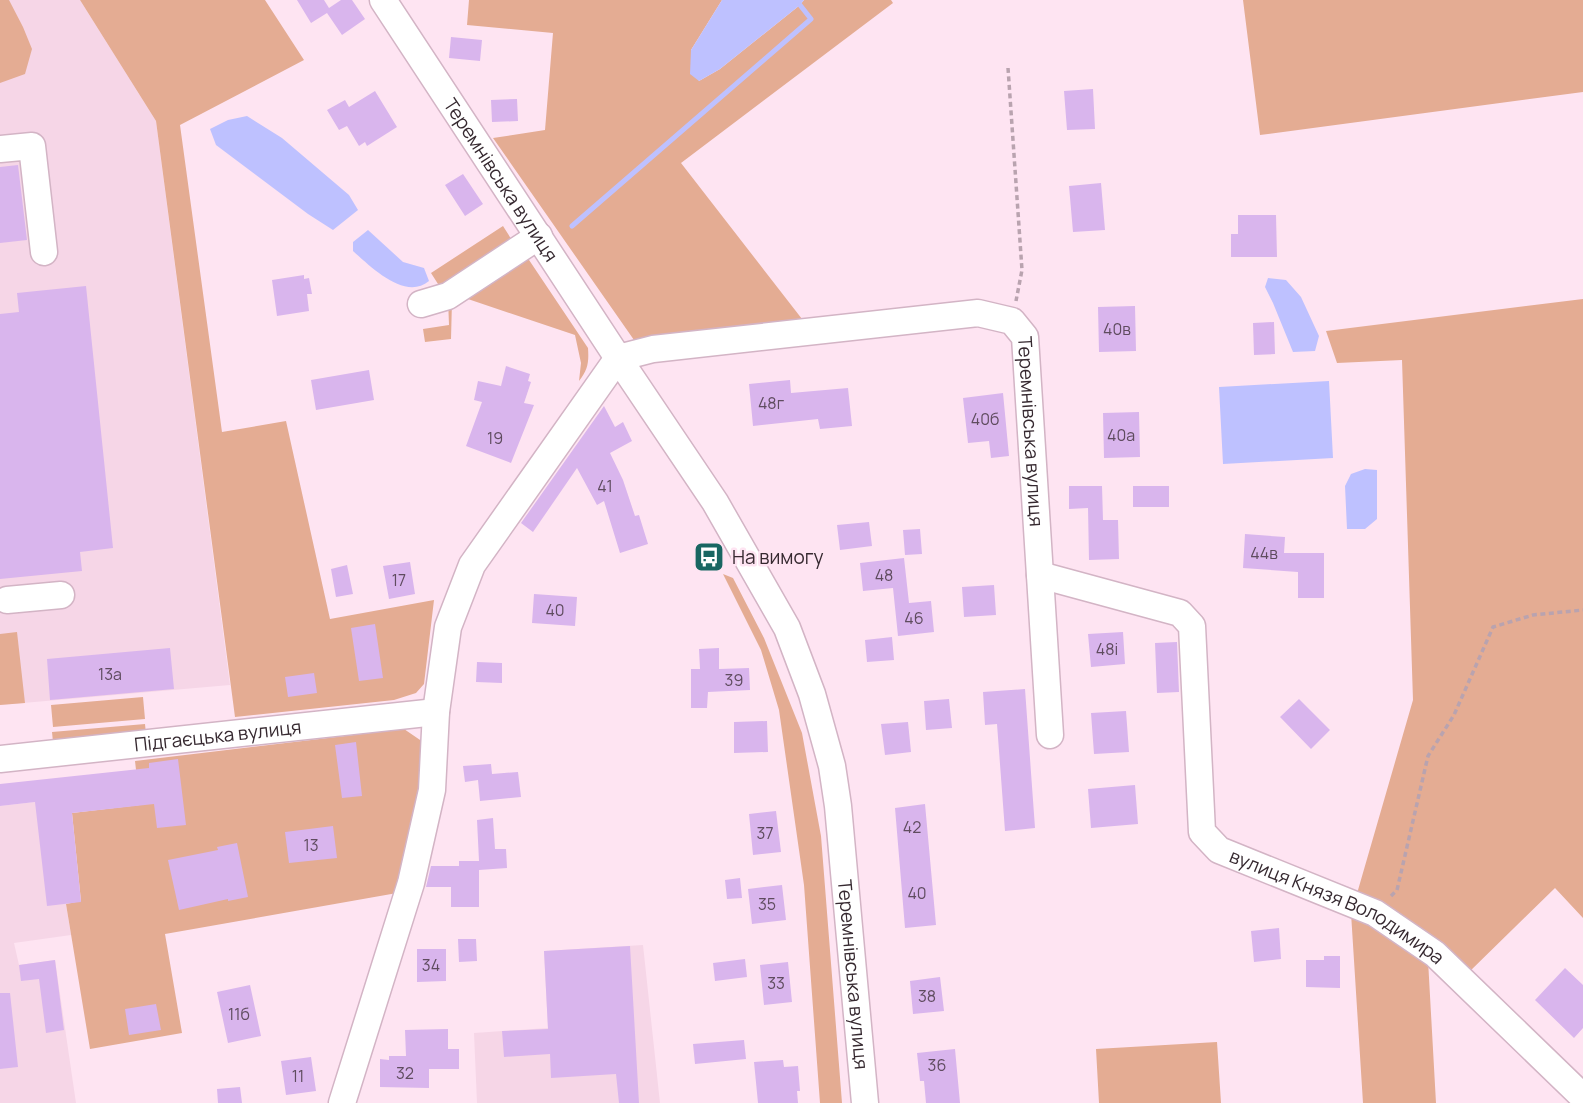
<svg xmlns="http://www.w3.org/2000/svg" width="1583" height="1103" viewBox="0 0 1583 1103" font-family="Manrope,sans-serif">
<rect width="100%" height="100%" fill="#fee4f2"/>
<path fill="#f6d6e7" d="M 0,0 L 80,0 L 156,121 L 230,685 L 0,705 Z
M 70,798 L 81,902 L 66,904 L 71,935 L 14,943 L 19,965 L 55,960 L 76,1103 L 0,1103 L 0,806 Z
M 643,945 L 660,1103 L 477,1103 L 474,1033 L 548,1028 L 544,951 Z"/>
<path fill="#e4ac93" d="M 0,0 L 9,0 L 23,27 L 32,49 L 25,74 L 0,83 Z
M 80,0 L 265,0 L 304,60 L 180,125 L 222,432 L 286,421 L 330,619 L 434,600 L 424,684 L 416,693 L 394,700 L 235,717 L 156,121 Z
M 469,0 L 722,0 L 691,50 L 699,81 L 720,69 L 800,5 L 804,0 L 891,0 L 893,3 L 681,163 L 802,319 L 651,336 L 634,340 L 493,138 L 545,130 L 553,33 L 467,25 Z
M 1243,0 L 1583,0 L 1583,92 L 1260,135 Z
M 503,226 L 515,245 L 450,288 L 416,294 L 438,284 L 431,273 Z
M 523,251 L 588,348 C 589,362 588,370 579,381 L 581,363 L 575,335 L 462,297 L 452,301 L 451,339 L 425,342 L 423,329 L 449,325 L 448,299 Z
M 1583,299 L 1583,918 L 1555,888 L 1466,975 L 1356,897 L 1413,700 L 1402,360 L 1337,363 L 1326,331 Z
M 723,574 L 733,578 L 764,638 L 802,733 L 821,836 L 842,1103 L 820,1103 L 804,885 L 779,710 L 761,650 Z
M 17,632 L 25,703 L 0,705 L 0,634 Z
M 143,697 L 145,719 L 53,727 L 51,705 Z
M 145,724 L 146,734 L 53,742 L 52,732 Z
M 404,729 L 423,742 L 422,789 L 397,893 L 165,934 L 182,1033 L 90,1049 L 66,904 L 81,901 L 72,813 L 140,805 L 135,761 Z
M 1351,913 L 1428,960 L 1436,1103 L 1363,1103 Z
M 1217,1042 L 1221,1103 L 1099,1103 L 1096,1049 Z"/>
<path fill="#bec1ff" d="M 722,0 L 804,0 L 800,5 L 720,69 L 699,81 L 690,74 L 691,50 Z
M 247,116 L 282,138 L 349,195 L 358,210 L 333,230 L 308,214 L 216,145 L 210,129 L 228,120 Z
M 368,230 L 403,262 L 424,268 L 429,281 C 405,301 371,267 353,251 L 353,242 Z
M 1268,278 L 1286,280 L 1301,297 L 1319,336 L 1315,351 L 1293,352 L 1273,303 L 1265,287 Z
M 1329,381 L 1333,458 L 1223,464 L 1219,387 Z
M 1365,469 L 1377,470 L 1377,519 L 1365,529 L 1347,529 L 1345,486 L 1351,474 Z"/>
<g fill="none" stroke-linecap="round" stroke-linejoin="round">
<path stroke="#bec1ff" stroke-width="5" d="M 572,226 L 811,19 L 800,5"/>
</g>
<path fill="#d9b5ed" d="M 297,0 L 324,0 L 329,8 L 341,0 L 352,0 L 365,19 L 342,35 L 327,13 L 311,23 Z
M 451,37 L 482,40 L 480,61 L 449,58 Z
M 1093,89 L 1095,129 L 1067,130 L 1064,91 Z
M 375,91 L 397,127 L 367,146 L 365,142 L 359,146 L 347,126 L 339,130 L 327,110 L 345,100 L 349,107 Z
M 517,99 L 518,121 L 492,122 L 491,100 Z
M 18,165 L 27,240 L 0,243 L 0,167 Z
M 463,174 L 483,204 L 465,216 L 445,185 Z
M 1101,183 L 1105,230 L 1073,232 L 1069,186 Z
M 1238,215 L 1276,215 L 1277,257 L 1231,257 L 1231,234 L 1238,234 Z
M 304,275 L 304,279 L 309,278 L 312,294 L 307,294 L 309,311 L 277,316 L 272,280 Z
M 86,286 L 113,548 L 80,552 L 82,571 L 0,579 L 0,314 L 19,312 L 17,293 Z
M 1135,306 L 1136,351 L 1099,352 L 1098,307 Z
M 1274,322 L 1275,354 L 1254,355 L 1253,323 Z
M 506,366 L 530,374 L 528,381 L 531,382 L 524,403 L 534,405 L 511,463 L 466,446 L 482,402 L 474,400 L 478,381 L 501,386 Z
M 369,370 L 374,400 L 316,410 L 311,380 Z
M 790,380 L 791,393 L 848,388 L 852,426 L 820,429 L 818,419 L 753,426 L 749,384 Z
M 1003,393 L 1009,456 L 991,458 L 989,441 L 968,443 L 963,398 Z
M 604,406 L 615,427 L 623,422 L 632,441 L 610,453 L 623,480 L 635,516 L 639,515 L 648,544 L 620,553 L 604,501 L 597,505 L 577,468 L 533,532 L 521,523 Z
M 1139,412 L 1140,457 L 1104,458 L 1103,413 Z
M 1069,486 L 1102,486 L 1103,520 L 1118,520 L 1119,559 L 1089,560 L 1088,508 L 1069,509 Z
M 1133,486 L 1169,486 L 1169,507 L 1133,507 Z
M 869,522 L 872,546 L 840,550 L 837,525 Z
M 920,529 L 922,554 L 905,555 L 903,530 Z
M 1245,534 L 1285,537 L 1284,553 L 1324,553 L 1324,598 L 1298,598 L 1298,572 L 1243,568 Z
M 904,558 L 909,603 L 931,601 L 934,632 L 898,636 L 893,588 L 863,591 L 860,563 Z
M 410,562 L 415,594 L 389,599 L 383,566 Z
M 347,565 L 353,594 L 336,597 L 331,569 Z
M 994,585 L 996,615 L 964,617 L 962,587 Z
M 534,594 L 577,597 L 575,626 L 532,623 Z
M 375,624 L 383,678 L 359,681 L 351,628 Z
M 1123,632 L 1125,664 L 1091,667 L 1088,634 Z
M 892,637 L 894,660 L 867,662 L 865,640 Z
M 1177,642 L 1179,692 L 1157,693 L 1155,643 Z
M 170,648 L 174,689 L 50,700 L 47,659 Z
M 719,648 L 719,669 L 749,668 L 750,690 L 708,692 L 707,708 L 691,708 L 691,669 L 700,669 L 699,649 Z
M 477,662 L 502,663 L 502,683 L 476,682 Z
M 314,673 L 317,693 L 288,697 L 285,677 Z
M 1025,689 L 1035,828 L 1005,831 L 997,724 L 985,725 L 983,692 Z
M 949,699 L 952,728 L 926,730 L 924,701 Z
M 1299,699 L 1330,730 L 1311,749 L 1280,717 Z
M 1126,711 L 1129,752 L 1094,754 L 1091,713 Z
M 767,721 L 768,752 L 734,753 L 734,722 Z
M 908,722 L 911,752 L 885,755 L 881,724 Z
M 356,742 L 362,796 L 342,798 L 335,745 Z
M 178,759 L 186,825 L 157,828 L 154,804 L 72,813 L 81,902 L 47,906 L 35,802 L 0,806 L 0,784 L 149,768 L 149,763 Z
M 491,764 L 492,774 L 518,772 L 521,797 L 480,801 L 478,780 L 465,782 L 463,766 Z
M 1135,785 L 1138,824 L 1091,828 L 1088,789 Z
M 925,804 L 936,925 L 905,928 L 895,808 Z
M 776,811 L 781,852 L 753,855 L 749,814 Z
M 493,818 L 495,849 L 506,849 L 507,868 L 479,870 L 479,868 L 479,907 L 451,907 L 451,887 L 426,887 L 431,866 L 459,866 L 459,861 L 479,861 L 477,820 Z
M 333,826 L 337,858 L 289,863 L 285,832 Z
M 237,843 L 248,897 L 228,901 L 228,899 L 179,910 L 168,860 L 218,850 L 217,847 Z
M 740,878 L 742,898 L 727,899 L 725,880 Z
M 782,885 L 786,920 L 752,924 L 748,889 Z
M 1279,928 L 1281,959 L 1254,962 L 1251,931 Z
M 458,939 L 476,939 L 477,961 L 459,962 Z
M 630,946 L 639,1103 L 619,1103 L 616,1074 L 551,1078 L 550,1054 L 504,1057 L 502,1031 L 548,1029 L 544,951 Z
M 417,949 L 446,949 L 446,981 L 417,982 Z
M 1324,956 L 1340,956 L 1340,988 L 1306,987 L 1306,960 L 1324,960 Z
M 745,959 L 747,977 L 715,981 L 713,963 Z
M 55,960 L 64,1030 L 46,1033 L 39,979 L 21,981 L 19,965 Z
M 788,962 L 792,1002 L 764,1005 L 760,965 Z
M 1565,968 L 1583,985 L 1583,1028 L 1574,1038 L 1535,1000 Z
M 940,977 L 944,1011 L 913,1014 L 910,981 Z
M 250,985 L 261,1036 L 228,1043 L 217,992 Z
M 0,993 L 10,993 L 18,1067 L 0,1069 Z
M 156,1004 L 161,1030 L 129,1035 L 125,1009 Z
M 448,1029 L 448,1049 L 459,1049 L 459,1069 L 429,1069 L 429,1088 L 380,1087 L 380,1059 L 389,1060 L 389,1056 L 406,1056 L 405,1030 Z
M 744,1040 L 746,1059 L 695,1064 L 693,1044 Z
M 955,1049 L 960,1103 L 926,1103 L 924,1081 L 920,1081 L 917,1053 Z
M 311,1057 L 316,1091 L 286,1095 L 281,1061 Z
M 783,1060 L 784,1067 L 798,1066 L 800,1091 L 797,1091 L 798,1103 L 758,1103 L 754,1062 Z
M 240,1087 L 242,1103 L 218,1103 L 217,1089 Z"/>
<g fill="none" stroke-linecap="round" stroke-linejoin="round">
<g stroke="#d3b4c5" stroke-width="29">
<g id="minor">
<path id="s1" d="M 383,0 L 618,358 L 715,502 L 787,628 L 812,694 L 832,766 L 838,806 L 865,1103"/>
<path d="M 0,149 L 32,146 L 44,252"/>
<path d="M 421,304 L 448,296 L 539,236"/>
<path id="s2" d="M 1040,575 L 1180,613 L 1192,626 L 1202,832 L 1219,850 L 1375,913 L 1435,954 L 1583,1097"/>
<path d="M 7,600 L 61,595"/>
<path id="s3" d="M 0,759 L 436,712"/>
<path id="s4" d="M 342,1103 L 411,883 L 432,790 L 436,712 L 448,627 L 472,565 L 618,358 L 653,349 L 978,313 L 1012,321 L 1025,337 L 1050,735"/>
</g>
</g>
<path stroke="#b9a3af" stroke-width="3.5" stroke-dasharray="5 3.5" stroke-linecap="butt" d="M 1008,68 L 1022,270 L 1016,301
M 1391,896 L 1397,890 L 1428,756 L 1454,715 L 1493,627 L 1533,615 L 1583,610"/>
<use href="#minor" stroke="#fff" stroke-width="26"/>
</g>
<defs>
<g id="bus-square" transform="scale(1.575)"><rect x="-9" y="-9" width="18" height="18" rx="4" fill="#196662" stroke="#fee4f2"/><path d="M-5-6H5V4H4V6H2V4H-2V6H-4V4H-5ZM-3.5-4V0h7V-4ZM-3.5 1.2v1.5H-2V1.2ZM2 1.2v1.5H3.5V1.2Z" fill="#fff"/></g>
</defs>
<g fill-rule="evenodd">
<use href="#bus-square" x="709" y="557"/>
</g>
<g text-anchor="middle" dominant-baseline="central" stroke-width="5" stroke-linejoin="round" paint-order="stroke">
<g font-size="16" fill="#5f4c5f">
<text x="1117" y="329">40в</text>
<text x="771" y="403">48г</text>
<text x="985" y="419">40б</text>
<text x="1121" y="435">40а</text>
<text x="495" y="438">19</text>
<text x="605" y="486">41</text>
<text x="1264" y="553">44в</text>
<text x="884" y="575">48</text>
<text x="399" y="580">17</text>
<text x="555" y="610">40</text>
<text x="914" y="618">46</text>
<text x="1107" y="649">48і</text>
<text x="110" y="674">13а</text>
<text x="734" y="680">39</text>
<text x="912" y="827">42</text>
<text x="765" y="833">37</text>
<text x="311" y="845">13</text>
<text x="917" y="893">40</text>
<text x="767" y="904">35</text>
<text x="431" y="965">34</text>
<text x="776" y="983">33</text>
<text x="927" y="996">38</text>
<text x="239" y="1014">11б</text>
<text x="937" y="1065">36</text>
<text x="405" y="1073">32</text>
<text x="298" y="1076">11</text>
</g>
<g font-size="19" fill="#362930" stroke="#fee4f2">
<text stroke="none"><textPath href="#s1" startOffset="215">Теремнівська вулиця</textPath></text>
<text stroke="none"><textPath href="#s4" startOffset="1323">Теремнівська вулиця</textPath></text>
<text stroke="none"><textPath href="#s3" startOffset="219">Підгаєцька вулиця</textPath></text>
<text stroke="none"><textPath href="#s2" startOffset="525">вулиця Князя Володимира</textPath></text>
<text stroke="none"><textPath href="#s1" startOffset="1102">Теремнівська вулиця</textPath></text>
</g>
<g font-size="19" fill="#362930" stroke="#fee4f2" text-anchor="start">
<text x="732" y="557">На вимогу</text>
</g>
</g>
</svg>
